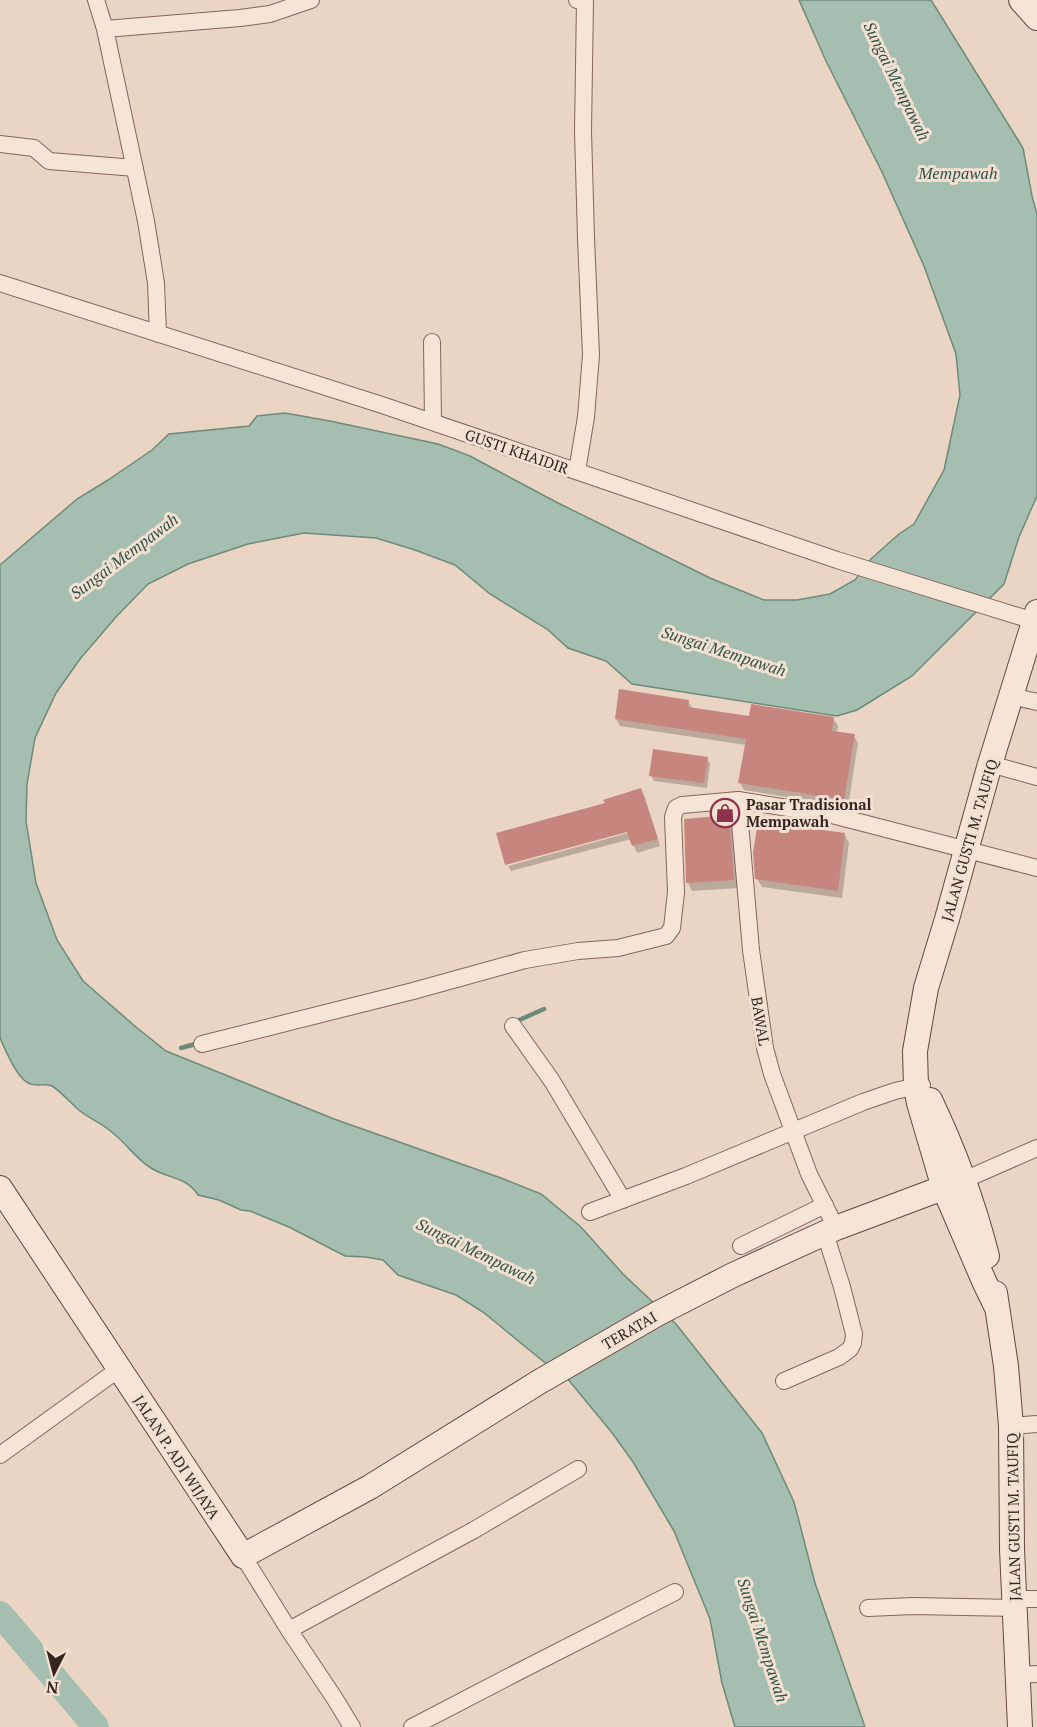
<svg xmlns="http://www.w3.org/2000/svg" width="1037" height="1727" viewBox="0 0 1037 1727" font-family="'PT Serif',serif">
<rect width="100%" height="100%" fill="#ead4c4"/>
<path fill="#a5beb0" stroke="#6d8b7b" stroke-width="1.5" d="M 799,0 L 931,0 L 1023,148 L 1032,196 L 1037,214 L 1037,496 L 1019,537 L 1004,584 L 912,676 L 857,710 L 837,716 L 632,684 L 606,661 L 568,648 L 547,629 L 490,594 L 455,565 L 415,550 L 376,538 L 304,533 L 248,544 L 188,564 L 148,584 L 116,617 L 80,659 L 56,693 L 35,738 L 27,784 L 26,821 L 36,883 L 57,940 L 83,981 L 136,1027 L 166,1051 L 334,1119 L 501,1178 L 541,1194 L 581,1227 L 623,1274 L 676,1324 L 762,1433 L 794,1502 L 815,1583 L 865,1727 L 735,1727 L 722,1683 L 710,1619 L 674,1531 L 633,1462 L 613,1434 L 567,1378 L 544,1362 L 483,1312 L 456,1295 L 398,1275 L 383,1260 L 366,1257 L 345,1256 L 289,1227 L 250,1211 L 241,1210 L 219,1200 L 198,1195 C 186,1176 168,1179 151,1168 C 135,1158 128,1145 114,1134 C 104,1124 90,1119 80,1111 C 73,1105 58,1089 52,1086 C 42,1082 33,1090 22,1078 C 12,1067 6,1051 0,1038 L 0,565 L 77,499 L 108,480 L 152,450 L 169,434 L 249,426 L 257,416 L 285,413 L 330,421 L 438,444 L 470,456 L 558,503 L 710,578 L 764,600 L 797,600 L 830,594 L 855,580 L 871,559 L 899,534 L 914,524 L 944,470 L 960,395 L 956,354 L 924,266 L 882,172 L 826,61 Z"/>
<path fill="#0003" d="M 688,701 L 693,710 L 751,717 L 833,718 L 838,726 L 837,733 L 854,736 L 858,743 L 848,807 L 744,790 L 740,783 L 746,745 L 620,726 L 616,719 Z
M 707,758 L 710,764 L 707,788 L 654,781 L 651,775 Z
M 641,790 L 645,797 L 660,846 L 637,853 L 631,839 L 511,871 L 508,866 L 635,831 L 606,804 Z
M 728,817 L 733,825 L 738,888 L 692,891 L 688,883 Z
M 845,835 L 849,843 L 842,898 L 762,887 L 757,879 Z"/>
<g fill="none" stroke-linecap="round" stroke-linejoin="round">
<path stroke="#6d8b7b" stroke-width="4.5" d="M 520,1025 L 517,1021 L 544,1009
M 181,1048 L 199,1043"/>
<path stroke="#a5beb0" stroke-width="26" d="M 0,1614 L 96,1727"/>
</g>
<path fill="#c6867d" d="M 619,689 L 689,700 L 688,707 L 749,716 L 751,704 L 834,717 L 832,731 L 855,734 L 844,800 L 738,783 L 746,739 L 615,719 Z
M 653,749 L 708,757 L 704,783 L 649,776 Z
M 641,788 L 658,839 L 632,846 L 627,832 L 505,865 L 496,833 L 605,803 L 603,800 Z
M 729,815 L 734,880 L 686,883 L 684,819 Z
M 758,821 L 845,833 L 838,891 L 755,879 L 753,853 Z"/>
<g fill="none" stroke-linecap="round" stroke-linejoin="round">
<g stroke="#83665c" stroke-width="18">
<path id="minor" d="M 96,0 L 105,29 L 146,221 L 156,283 L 158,334
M 105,29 L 240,18 L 270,14 L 311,0
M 0,144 L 34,148 L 49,161 L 135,168
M 0,283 L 382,405 L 837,560 L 1037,622
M 432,342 L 433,422
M 577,471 L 586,417 L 591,355 L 586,238 L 583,131 L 585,1 L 577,0
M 1011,696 L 1037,702
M 990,764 L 1037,777
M 738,800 L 751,950 L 765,1048 L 772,1074 L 809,1174 L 836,1228
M 513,1026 L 552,1081 L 623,1200
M 202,1044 L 413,991 L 525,960 L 578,951 L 618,948 L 666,936 L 672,928 L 676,892 L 673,817 L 676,808 L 682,805 L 738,800 L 832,815 L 1037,868
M 964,1180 L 1037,1148
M 590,1212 L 686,1176 L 863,1102 L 895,1091 L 922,1085
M 741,1246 L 825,1205
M 784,1381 L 839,1357 L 850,1349 L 853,1343 L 854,1334 L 842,1287 L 825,1233
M 1011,1426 L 1037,1424
M 0,1455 L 119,1369
M 243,1556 L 289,1630 L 335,1699 L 352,1727
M 1015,1599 L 1037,1599
M 868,1608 L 913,1606 L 1015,1608
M 289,1630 L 474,1530 L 578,1469
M 1019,1675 L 1037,1674
M 412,1727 L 516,1673 L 675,1592"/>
</g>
<g stroke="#65473f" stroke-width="26">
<path id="secondary" d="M 1021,0 L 1037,18
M 930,1100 C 954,1150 973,1202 987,1256
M 0,1188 L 243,1556 L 370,1487 L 539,1382 L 657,1314 L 733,1275 L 836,1228 L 964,1180
M 995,1293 L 1006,1366 L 1011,1426 L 1012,1549 L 1020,1727
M 997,1308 L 984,1281 L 944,1188 L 919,1103 L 916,1087 L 915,1051 L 926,988 L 947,919 L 990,764 L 1037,612"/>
</g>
<use href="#minor" stroke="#f6e4d6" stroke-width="16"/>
<use href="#secondary" stroke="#f6e4d6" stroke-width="24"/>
</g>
<defs>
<g id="shop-ring" transform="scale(1.5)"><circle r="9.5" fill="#f2e0d3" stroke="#8e314b" stroke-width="1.5"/><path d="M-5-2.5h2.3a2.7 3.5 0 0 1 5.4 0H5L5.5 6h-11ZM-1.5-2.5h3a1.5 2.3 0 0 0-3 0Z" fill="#8e314b"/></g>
</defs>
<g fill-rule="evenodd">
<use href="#shop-ring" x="725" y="813"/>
</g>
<g text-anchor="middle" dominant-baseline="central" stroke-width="6" stroke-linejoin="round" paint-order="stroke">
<g font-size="15" fill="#35231f" stroke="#f2e0d3">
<text transform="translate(517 451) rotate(19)">GUSTI KHAIDIR</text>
<text transform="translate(969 840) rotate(-74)">JALAN GUSTI M. TAUFIQ</text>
<text transform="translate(761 1021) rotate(81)">BAWAL</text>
<text transform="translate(629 1330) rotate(-30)">TERATAI</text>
<text transform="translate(177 1457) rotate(57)">JALAN P. ADI WIJAYA</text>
<text transform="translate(1013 1517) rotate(-91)">JALAN GUSTI M. TAUFIQ</text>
</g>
<g font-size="15" font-weight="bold" fill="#35231f" stroke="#f2e0d3" text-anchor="start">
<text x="746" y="804">Pasar Tradisional<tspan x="746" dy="17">Mempawah</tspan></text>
</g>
<g font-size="16" font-style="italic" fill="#2f5347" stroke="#f2e0d3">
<text transform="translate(897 81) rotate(64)">Sungai Mempawah</text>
<text x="958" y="173">Mempawah</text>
<text transform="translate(124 556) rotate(-37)">Sungai Mempawah</text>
<text transform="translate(724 651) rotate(18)">Sungai Mempawah</text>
<text transform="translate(476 1251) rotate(26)">Sungai Mempawah</text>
<text transform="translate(763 1640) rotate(72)">Sungai Mempawah</text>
</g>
</g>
<g transform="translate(54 1673) rotate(186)" stroke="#f2e0d3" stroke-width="4.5" paint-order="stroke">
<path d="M0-4.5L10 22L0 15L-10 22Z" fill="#35231f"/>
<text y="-9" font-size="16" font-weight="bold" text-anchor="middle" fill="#35231f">N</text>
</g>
</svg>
